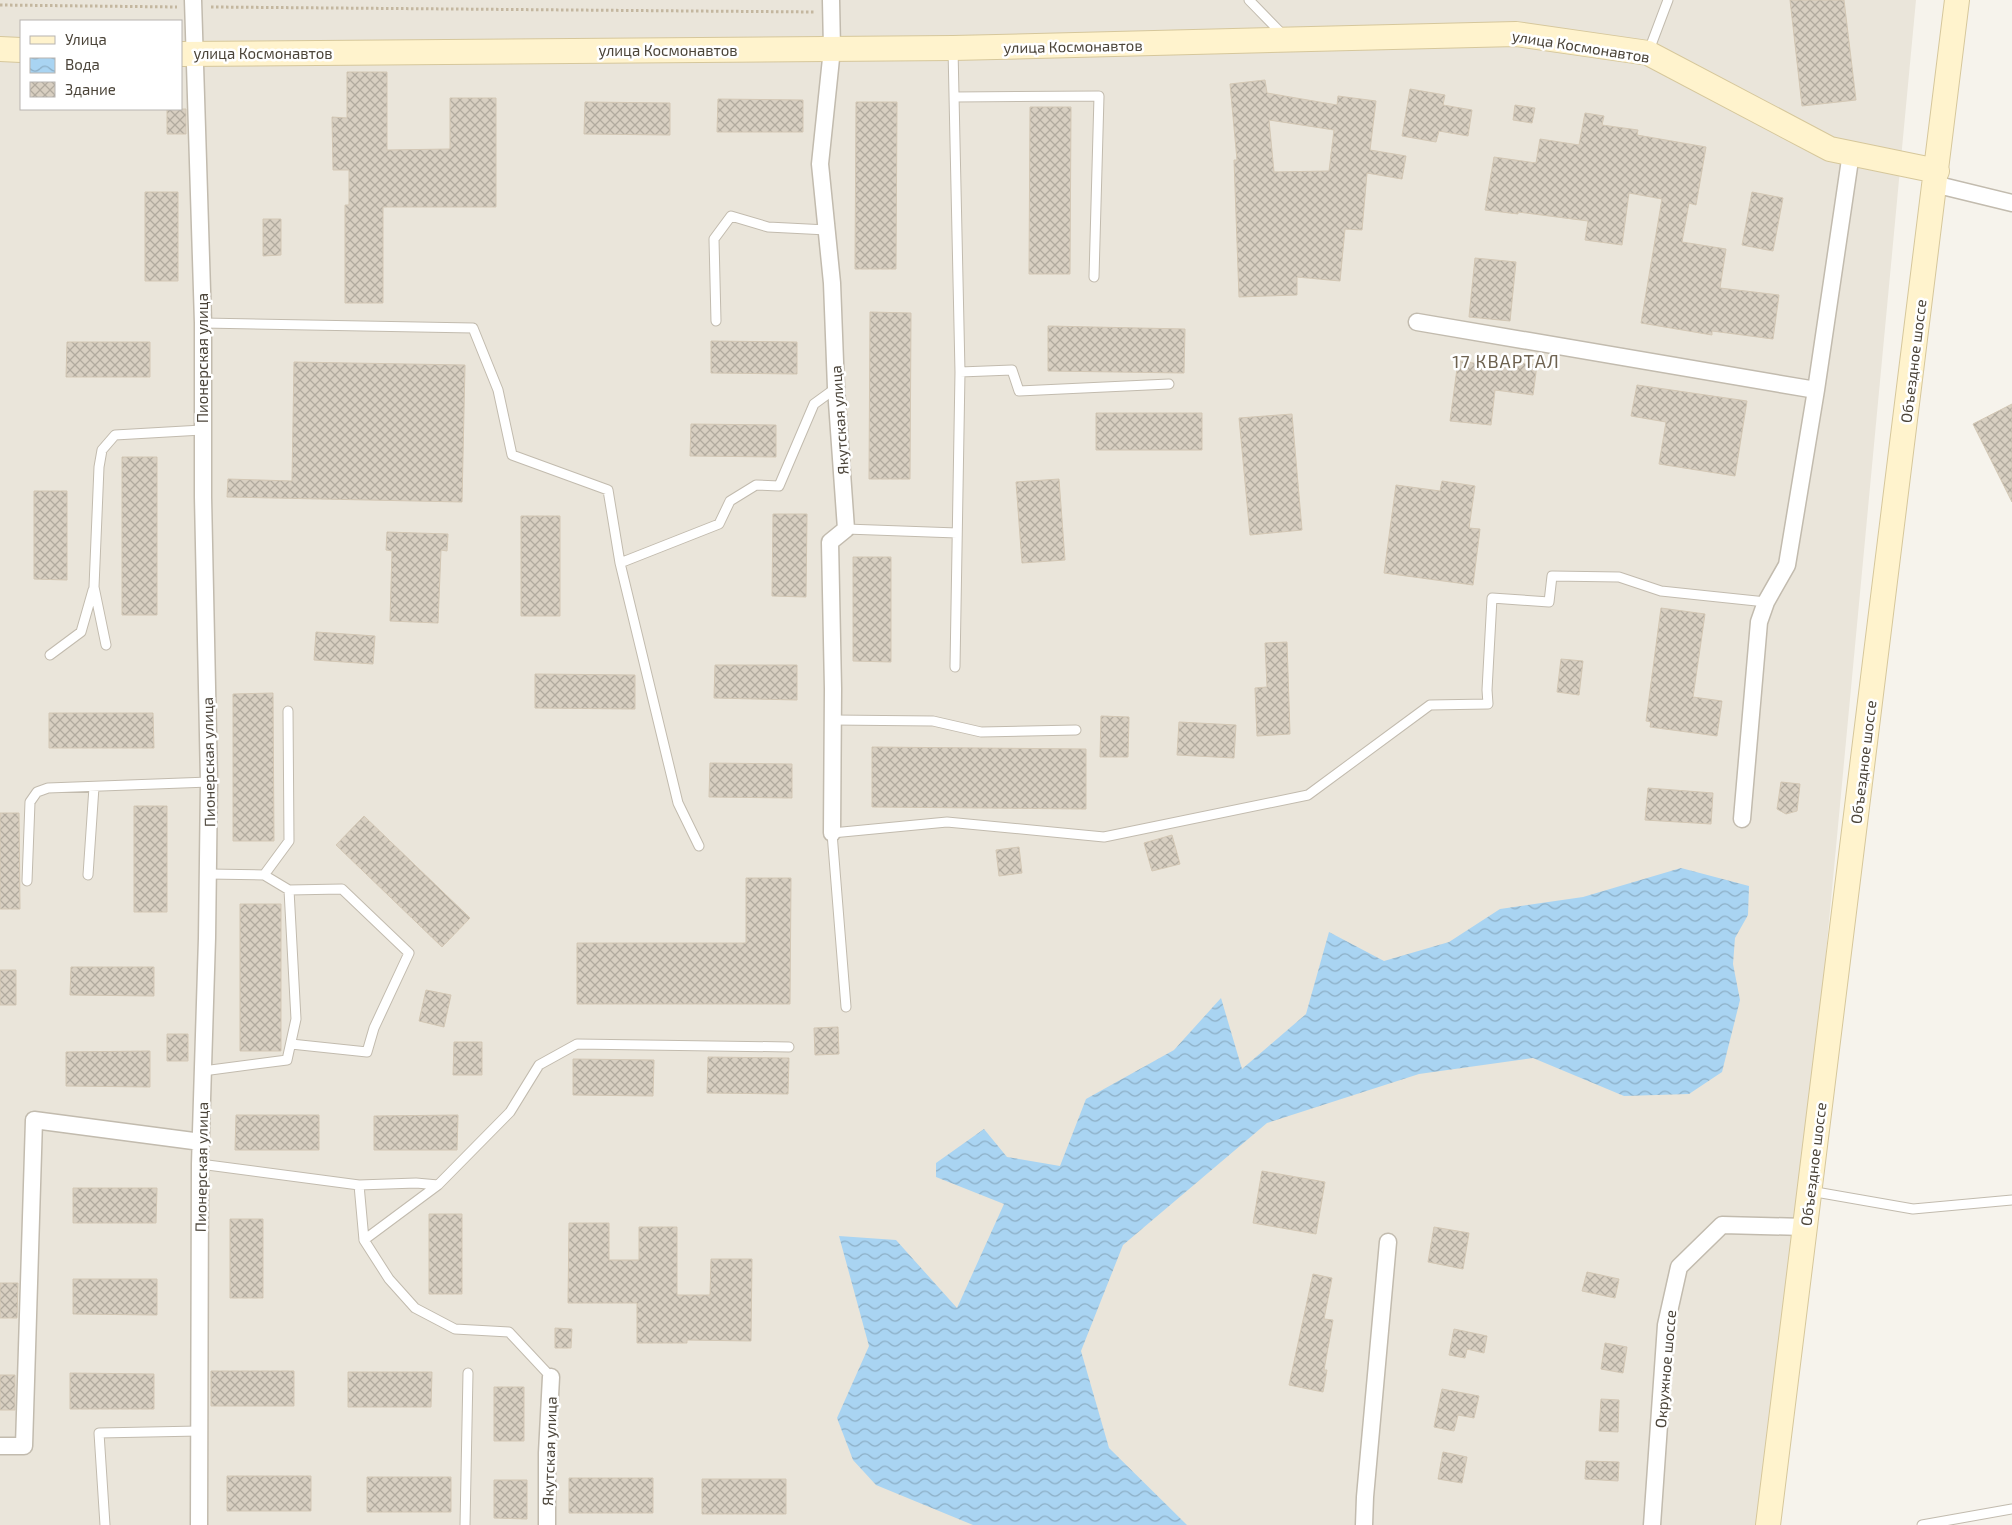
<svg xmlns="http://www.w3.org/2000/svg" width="2012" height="1525" viewBox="0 0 2012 1525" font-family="'Exo 2',sans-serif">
<defs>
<pattern id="water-waves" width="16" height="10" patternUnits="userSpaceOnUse" patternTransform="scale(1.25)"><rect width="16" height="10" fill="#a9d4f2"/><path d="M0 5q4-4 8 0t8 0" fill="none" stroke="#8caec5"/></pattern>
<pattern id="building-cross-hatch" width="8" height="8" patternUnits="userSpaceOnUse" patternTransform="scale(1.25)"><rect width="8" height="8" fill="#d8cfc1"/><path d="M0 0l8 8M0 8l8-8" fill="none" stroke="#b1aa9e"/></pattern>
</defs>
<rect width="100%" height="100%" fill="#f6f3ec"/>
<path fill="#eae5da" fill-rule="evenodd" d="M 0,0 L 1916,0 L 1772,1525 L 0,1525 ZM 21,21 L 181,21 L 181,109 L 21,109 Z"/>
<path fill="url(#water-waves)" d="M 1681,868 L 1749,886 L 1748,915 L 1735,938 L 1733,964 L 1740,1000 L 1722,1072 L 1689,1094 L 1624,1096 L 1533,1058 L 1419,1074 L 1267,1123 L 1123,1245 L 1081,1351 L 1109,1448 L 1187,1525 L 973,1525 L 876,1485 L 853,1460 L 837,1418 L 869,1346 L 839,1236 L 896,1240 L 957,1308 L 1004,1204 L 936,1177 L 936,1163 L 984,1129 L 1007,1157 L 1060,1166 L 1086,1099 L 1174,1050 L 1221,998 L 1242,1069 L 1306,1014 L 1329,932 L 1384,961 L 1449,942 L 1500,909 L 1583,897 Z"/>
<path fill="url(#building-cross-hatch)" stroke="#d3c7b4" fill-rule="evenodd" d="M 1790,0 L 1844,0 L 1856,100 L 1802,106 Z
M 347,72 L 387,72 L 387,150 L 450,149 L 450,98 L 496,98 L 496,207 L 383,207 L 383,303 L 345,303 L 345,205 L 349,205 L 349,170 L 333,170 L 332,117 L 347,118 Z
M 1265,80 L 1267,93 L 1337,105 L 1338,96 L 1376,101 L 1370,150 L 1406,156 L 1402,179 L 1367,173 L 1362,230 L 1345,229 L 1340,281 L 1297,277 L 1297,295 L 1239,297 L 1234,160 L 1237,160 L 1230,84 ZM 1269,120 L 1334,130 L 1329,171 L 1274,172 Z
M 1410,89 L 1445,95 L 1443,105 L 1472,110 L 1468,136 L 1439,131 L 1436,142 L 1402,136 Z
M 718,99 L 803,100 L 803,132 L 717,132 Z
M 585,102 L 670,103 L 670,135 L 584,134 Z
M 856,102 L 897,102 L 896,269 L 855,269 Z
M 1515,105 L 1535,108 L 1532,123 L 1513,120 Z
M 1030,107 L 1071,107 L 1070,274 L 1029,274 Z
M 167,109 L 186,109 L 186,134 L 167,134 Z
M 1585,113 L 1604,116 L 1602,125 L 1638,130 L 1637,135 L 1706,147 L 1696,205 L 1689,203 L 1682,242 L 1726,249 L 1720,288 L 1779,295 L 1773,339 L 1712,331 L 1712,335 L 1641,323 L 1662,199 L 1629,193 L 1622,245 L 1585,240 L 1588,221 L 1518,212 L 1518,214 L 1485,210 L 1494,157 L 1536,163 L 1540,139 L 1579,145 Z
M 145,192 L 178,192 L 178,281 L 145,281 Z
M 1752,192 L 1783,198 L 1773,251 L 1742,245 Z
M 263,219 L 281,219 L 281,255 L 263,256 Z
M 1475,258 L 1516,262 L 1510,321 L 1469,317 Z
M 870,312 L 911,313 L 910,479 L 869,479 Z
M 1048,326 L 1185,329 L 1184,373 L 1048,371 Z
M 711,341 L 797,342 L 797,374 L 711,373 Z
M 67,342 L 150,342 L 150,377 L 66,377 Z
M 1458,361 L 1505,367 L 1506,361 L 1537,365 L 1533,395 L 1495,390 L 1491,425 L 1450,421 Z
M 294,362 L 465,365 L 462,502 L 227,497 L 228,479 L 292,481 Z
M 1637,385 L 1747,401 L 1735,476 L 1659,464 L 1666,422 L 1631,416 Z
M 2012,404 L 2012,502 L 1973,424 Z
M 1096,413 L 1202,413 L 1202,450 L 1096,450 Z
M 1292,414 L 1302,530 L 1250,535 L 1239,418 Z
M 691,424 L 776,425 L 776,457 L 690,456 Z
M 122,457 L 157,457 L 157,615 L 122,615 Z
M 1059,479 L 1065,560 L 1022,563 L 1016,482 Z
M 1442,481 L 1475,486 L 1469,528 L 1480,529 L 1473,585 L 1384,573 L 1396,485 L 1440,491 Z
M 34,491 L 67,491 L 67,580 L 34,579 Z
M 773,514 L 807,514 L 806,597 L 772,596 Z
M 521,516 L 560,516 L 560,616 L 521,616 Z
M 387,532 L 448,534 L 447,551 L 441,550 L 438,623 L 390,621 L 392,551 L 386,550 Z
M 853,557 L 891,557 L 891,662 L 853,661 Z
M 1661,608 L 1705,614 L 1693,697 L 1722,701 L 1717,736 L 1650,727 L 1651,722 L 1646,721 Z
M 316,632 L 375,636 L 373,664 L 314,660 Z
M 1287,642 L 1290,734 L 1257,736 L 1255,688 L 1267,687 L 1265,643 Z
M 1561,659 L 1583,661 L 1579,695 L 1557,692 Z
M 715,665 L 797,665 L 797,700 L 714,698 Z
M 535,674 L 635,675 L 635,709 L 535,708 Z
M 273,693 L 274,841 L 233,841 L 233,694 Z
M 49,713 L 153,713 L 154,748 L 49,748 Z
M 1101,716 L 1129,717 L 1128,757 L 1100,757 Z
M 1179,722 L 1236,725 L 1234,758 L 1177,755 Z
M 872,747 L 1086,749 L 1086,809 L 872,807 Z
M 710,763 L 792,764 L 792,798 L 709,797 Z
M 1781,782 L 1800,784 L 1797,811 L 1786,814 L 1777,809 Z
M 1648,788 L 1713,793 L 1711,824 L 1645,820 Z
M 134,806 L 167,806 L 167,912 L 134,912 Z
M 0,813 L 19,813 L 20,909 L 0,909 Z
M 364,816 L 470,918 L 442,947 L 336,845 Z
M 1172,835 L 1180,864 L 1152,871 L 1144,843 Z
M 1019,847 L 1022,873 L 999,876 L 996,850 Z
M 746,878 L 791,878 L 790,1004 L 577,1004 L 577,943 L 746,943 Z
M 240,904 L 281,904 L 281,1051 L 240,1051 Z
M 71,967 L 154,967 L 154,996 L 70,995 Z
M 0,970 L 16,970 L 16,1005 L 0,1005 Z
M 426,990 L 451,995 L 444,1027 L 419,1021 Z
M 838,1027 L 839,1054 L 815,1055 L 814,1028 Z
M 167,1034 L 188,1034 L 188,1061 L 167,1061 Z
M 454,1042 L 482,1042 L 482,1075 L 453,1075 Z
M 150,1051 L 150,1087 L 66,1086 L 66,1052 Z
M 708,1057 L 789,1058 L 788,1094 L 707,1093 Z
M 573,1059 L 654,1060 L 653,1096 L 573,1095 Z
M 236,1115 L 319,1115 L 319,1150 L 235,1150 Z
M 458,1115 L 457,1150 L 374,1150 L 374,1116 Z
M 1262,1171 L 1325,1182 L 1316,1234 L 1253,1223 Z
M 73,1188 L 157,1188 L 156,1223 L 73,1223 Z
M 429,1214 L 462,1214 L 462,1294 L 429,1294 Z
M 230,1219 L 263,1219 L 263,1298 L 230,1298 Z
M 569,1223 L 609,1223 L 609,1260 L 639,1260 L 639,1227 L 677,1227 L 677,1295 L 710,1295 L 711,1259 L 752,1259 L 751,1341 L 687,1340 L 687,1343 L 637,1343 L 637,1303 L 568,1303 Z
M 1434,1227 L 1469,1233 L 1463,1269 L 1428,1262 Z
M 1587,1272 L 1619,1279 L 1615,1298 L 1582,1291 Z
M 1313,1274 L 1332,1278 L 1324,1319 L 1333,1320 L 1324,1370 L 1327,1370 L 1323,1392 L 1289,1385 Z
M 73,1279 L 157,1279 L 157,1315 L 73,1314 Z
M 0,1283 L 18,1283 L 17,1318 L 0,1318 Z
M 555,1328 L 572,1329 L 571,1348 L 555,1348 Z
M 1454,1329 L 1487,1336 L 1484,1353 L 1467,1349 L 1465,1358 L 1449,1355 Z
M 1605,1343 L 1627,1347 L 1623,1373 L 1601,1369 Z
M 211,1371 L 294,1371 L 294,1406 L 211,1406 Z
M 348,1372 L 432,1372 L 431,1407 L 348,1407 Z
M 70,1373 L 154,1374 L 154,1409 L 70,1409 Z
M 0,1375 L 15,1375 L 15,1410 L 0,1410 Z
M 494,1387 L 524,1387 L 524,1441 L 494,1441 Z
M 1442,1389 L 1479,1396 L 1474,1418 L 1458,1415 L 1454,1431 L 1434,1427 Z
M 1601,1399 L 1619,1400 L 1618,1432 L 1599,1431 Z
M 1443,1452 L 1467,1457 L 1462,1483 L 1438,1479 Z
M 1586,1461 L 1619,1462 L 1618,1481 L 1585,1479 Z
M 227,1476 L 311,1476 L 311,1511 L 227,1511 Z
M 367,1477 L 451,1477 L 451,1512 L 367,1512 Z
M 569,1478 L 653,1478 L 653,1513 L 569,1513 Z
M 702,1479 L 786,1479 L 786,1514 L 702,1514 Z
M 494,1480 L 527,1480 L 527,1519 L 494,1518 Z"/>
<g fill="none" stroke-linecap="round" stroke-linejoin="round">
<g stroke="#c2bbae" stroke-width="11">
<path id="lane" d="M 1249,0 L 1285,37
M 953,49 L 960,372 L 955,667
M 1648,53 L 1668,0
M 954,97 L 1099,96 L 1094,277
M 716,321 L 714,239 L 731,216 L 768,227 L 827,230
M 203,323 L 473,328 L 498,390 L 512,455 L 608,490 L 620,563
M 960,372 L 1012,370 L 1019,391 L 1169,384
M 846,529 L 957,533
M 106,645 L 94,587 L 99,467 L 102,450 L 115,435 L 202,430
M 50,655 L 81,632 L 93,590
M 833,720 L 933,721 L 981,732 L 1076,730
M 699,846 L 678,803 L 620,563 L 719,524 L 730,501 L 756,485 L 779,486 L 814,404 L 836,388
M 88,875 L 94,787
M 264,875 L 289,841 L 288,711
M 27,881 L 30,802 L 37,792 L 48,788 L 209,782
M 289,890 L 342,889 L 409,953 L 374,1028 L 367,1052 L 291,1044
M 846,1007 L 832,833 L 947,822 L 1104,837 L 1308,795 L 1430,705 L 1488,704 L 1487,690 L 1492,598 L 1549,602 L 1552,576 L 1619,577 L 1661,591 L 1766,602
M 203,1071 L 287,1060 L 296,1019 L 289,890 L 264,875 L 208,874
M 200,1164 L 359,1185 L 416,1183 L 438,1185
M 359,1185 L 364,1240
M 1810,1191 L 1913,1209 L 2012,1200
M 551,1377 L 509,1332 L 455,1329 L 415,1308 L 389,1279 L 364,1240 L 438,1185 L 510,1112 L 539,1065 L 577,1044 L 789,1047
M 105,1525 L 99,1433 L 199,1431
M 465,1525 L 468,1373
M 1922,1525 L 2012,1509"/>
</g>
<g stroke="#c2bbae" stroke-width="19">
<path id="street" d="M 193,0 L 203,323 L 203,497 L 209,782 L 207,938 L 200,1164 L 199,1525
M 831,0 L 832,49 L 820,164 L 832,283 L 836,388 L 846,529 L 830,542 L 833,689 L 832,833
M 1934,184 L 2012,203
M 1417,322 L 1816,390
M 1742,819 L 1759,622 L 1766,602 L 1787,565 L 1816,390 L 1851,153
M 0,1446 L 24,1446 L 34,1120 L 201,1142
M 547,1525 L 547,1453 L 551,1377
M 1364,1525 L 1365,1497 L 1388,1242
M 1652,1525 L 1666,1325 L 1679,1267 L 1722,1225 L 1805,1227"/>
</g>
<g stroke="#d6c79b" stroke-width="26">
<path id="secondary" d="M 0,49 L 21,50
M 181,54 L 953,48 L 1516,34 L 1648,53 L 1830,149 L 1937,171
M 1768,1525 L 1957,0"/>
</g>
<path stroke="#c4b79f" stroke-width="3" stroke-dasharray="2.5 2.5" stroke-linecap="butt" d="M 0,5 L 177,7
M 211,7 L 814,12"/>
<use href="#lane" stroke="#fff" stroke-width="9"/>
<use href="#street" stroke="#fff" stroke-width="16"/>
<use href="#secondary" stroke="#fff3cd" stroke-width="24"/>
</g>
<g text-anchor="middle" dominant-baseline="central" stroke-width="5" stroke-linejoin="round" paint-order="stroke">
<g font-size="15" fill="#4b4439" stroke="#fff">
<text transform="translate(1073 46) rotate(-1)">улица Космонавтов</text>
<text transform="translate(1581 46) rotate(9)">улица Космонавтов</text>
<text x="668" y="50">улица Космонавтов</text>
<text x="263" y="53">улица Космонавтов</text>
<text transform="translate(202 358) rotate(-90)">Пионерская улица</text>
<text transform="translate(1913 361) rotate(-83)">Объездное шоссе</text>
<text transform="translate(839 420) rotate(-94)">Якутская улица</text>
<text transform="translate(208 762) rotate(-91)">Пионерская улица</text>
<text transform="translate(1863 762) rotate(-83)">Объездное шоссе</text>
<text transform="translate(1813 1164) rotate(-83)">Объездное шоссе</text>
<text transform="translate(201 1167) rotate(-89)">Пионерская улица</text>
<text transform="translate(1665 1369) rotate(-85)">Окружное шоссе</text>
<text transform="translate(549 1451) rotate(-88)">Якутская улица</text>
</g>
<g font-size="18" letter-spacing="1" fill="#6e6250" stroke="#fff">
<text x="1506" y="361">17 КВАРТАЛ</text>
</g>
</g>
<rect x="20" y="20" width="162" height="90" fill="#ffffff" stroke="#b7b4b0"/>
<rect x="30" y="36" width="25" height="8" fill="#fff3cd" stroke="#b7b4b0"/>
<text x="65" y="45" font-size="15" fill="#4b4439">Улица</text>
<rect x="30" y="58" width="25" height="15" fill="url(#water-waves)" stroke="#b7b4b0"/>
<text x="65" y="70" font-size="15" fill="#4b4439">Вода</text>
<rect x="30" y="82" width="25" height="15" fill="url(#building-cross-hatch)" stroke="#b7b4b0"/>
<text x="65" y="95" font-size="15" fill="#4b4439">Здание</text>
</svg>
